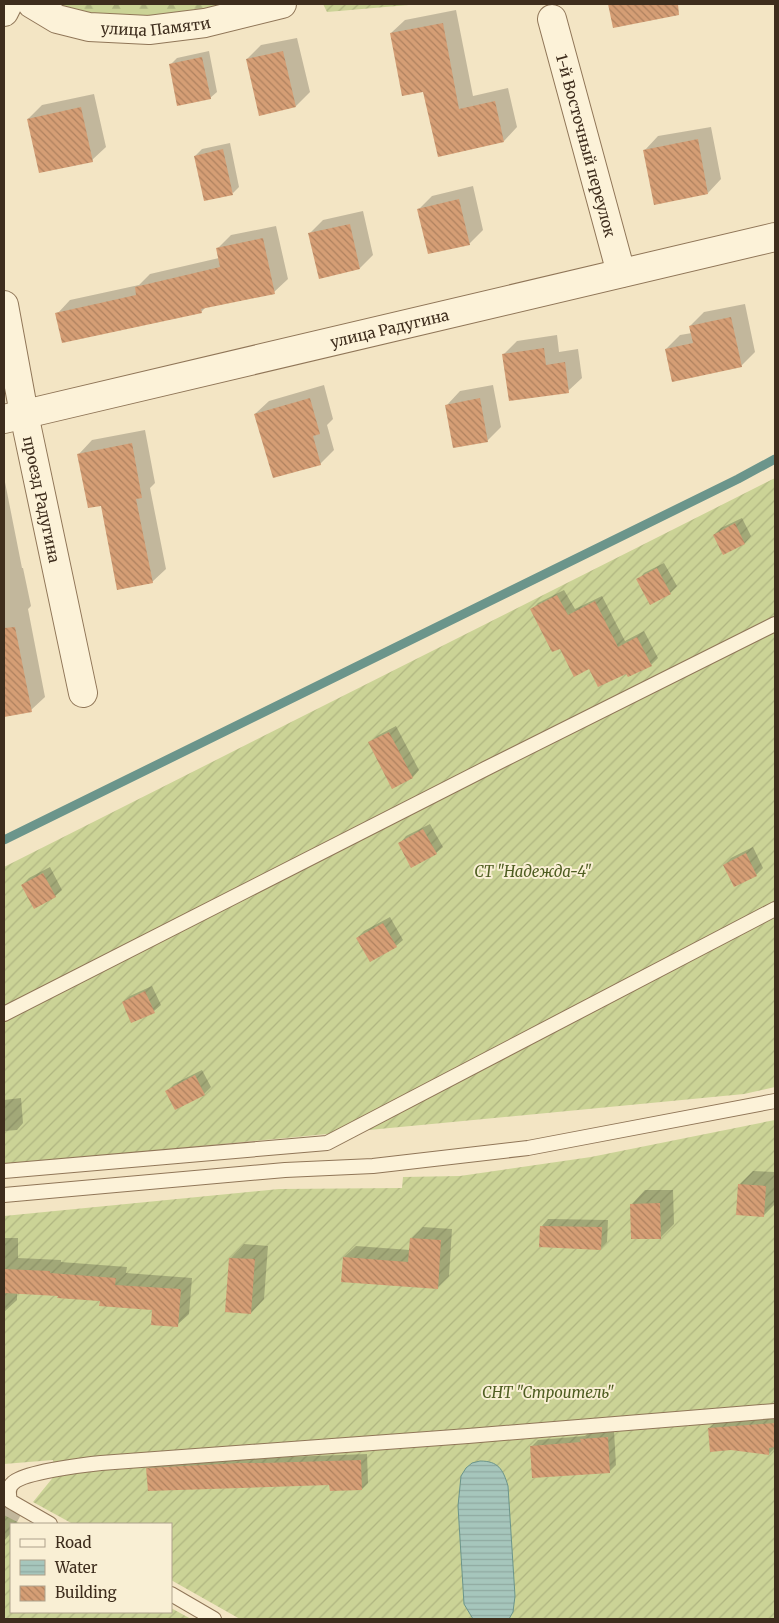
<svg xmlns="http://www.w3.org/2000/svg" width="779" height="1623" viewBox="0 0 779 1623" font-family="Merriweather,serif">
<defs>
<pattern id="forest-firs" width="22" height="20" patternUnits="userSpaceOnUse" patternTransform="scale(1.25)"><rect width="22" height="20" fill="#cbd396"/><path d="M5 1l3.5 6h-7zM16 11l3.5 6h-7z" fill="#afb581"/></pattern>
<pattern id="garden-furrows" width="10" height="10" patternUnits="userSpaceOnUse" patternTransform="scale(1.25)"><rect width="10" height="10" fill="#cbd396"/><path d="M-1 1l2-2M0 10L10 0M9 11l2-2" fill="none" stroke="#afb581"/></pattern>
<pattern id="water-rules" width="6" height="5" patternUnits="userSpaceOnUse" patternTransform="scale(1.25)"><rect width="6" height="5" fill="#a6c6bc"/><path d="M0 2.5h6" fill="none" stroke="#90aaa1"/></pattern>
<pattern id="building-back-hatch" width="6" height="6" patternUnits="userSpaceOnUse" patternTransform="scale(1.25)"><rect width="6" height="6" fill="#d59e75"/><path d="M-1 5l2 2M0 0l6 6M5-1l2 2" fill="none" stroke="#ae815f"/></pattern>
</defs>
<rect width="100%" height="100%" fill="#f3e5c4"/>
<path fill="url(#forest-firs)" d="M 62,4 L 240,4 L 121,19 L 64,10 Z"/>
<path fill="url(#garden-furrows)" d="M 323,4 L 420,4 L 327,12 Z
M 775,478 L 775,1087 L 744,1094 L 4,1165 L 4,867 Z
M 775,1120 L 775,1619 L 240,1619 L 171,1580 L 171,1524 L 73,1524 L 33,1502 L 55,1475 L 53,1460 L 4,1464 L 4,1216 L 279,1189 L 402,1188 L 403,1177 L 460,1176 L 591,1157 Z
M 4,1515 L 21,1524 L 11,1524 L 11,1612 L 171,1612 L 171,1608 L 191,1619 L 4,1619 Z"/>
<path fill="url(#water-rules)" stroke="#6b958b" d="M 480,1461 C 498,1461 503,1469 508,1486 L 515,1596 L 513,1612 L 509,1619 L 473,1619 L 464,1604 L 458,1506 L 461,1476 L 466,1468 L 472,1463 Z"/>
<path fill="#0003" d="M 609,4 L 672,4 L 614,27 Z
M 456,10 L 473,96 L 508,88 L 517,127 L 504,141 L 424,91 L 391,33 L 405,20 Z
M 297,38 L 310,92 L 296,106 L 260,114 L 247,59 L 261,45 Z
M 209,51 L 217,92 L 210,98 L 170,65 L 177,58 Z
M 94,94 L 106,147 L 92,160 L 28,119 L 42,105 Z
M 711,127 L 721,179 L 708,193 L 645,150 L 658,136 Z
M 230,143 L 239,187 L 233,193 L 195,156 L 202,149 Z
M 473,186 L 483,230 L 469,244 L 419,209 L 432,196 Z
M 363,211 L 373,255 L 360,268 L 309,234 L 323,220 Z
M 276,226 L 288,279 L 274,292 L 206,307 L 201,312 L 57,314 L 70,300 L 139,285 L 150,274 L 219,258 L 217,249 L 231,235 Z
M 745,304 L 755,352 L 741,366 L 666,349 L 680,335 L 692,333 L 690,326 L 704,312 Z
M 557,335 L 559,352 L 578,349 L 582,378 L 568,391 L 503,355 L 517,341 Z
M 324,385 L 333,419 L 327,425 L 334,450 L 320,464 L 255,414 L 269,401 Z
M 493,385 L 501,427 L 487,441 L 447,405 L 460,391 Z
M 145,430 L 155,483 L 150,488 L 166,569 L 152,582 L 102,504 L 79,454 L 92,440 Z
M 4,477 L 22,568 L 23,568 L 31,606 L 28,609 L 45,697 L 31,710 L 4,716 Z
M 742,518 L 751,536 L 745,543 L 724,553 L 714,535 L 721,528 Z
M 664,563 L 677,586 L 670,593 L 638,580 L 644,573 Z
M 564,590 L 575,609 L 602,596 L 625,641 L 644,631 L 658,658 L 651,665 L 627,672 L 590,668 L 561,647 L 532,609 L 538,603 Z
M 396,726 L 419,770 L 413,777 L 393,787 L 370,743 L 377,736 Z
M 430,824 L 443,847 L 436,853 L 400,843 L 406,836 Z
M 753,847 L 763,868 L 756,875 L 724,865 L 731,858 Z
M 50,867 L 62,890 L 55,896 L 22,885 L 29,878 Z
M 390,917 L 403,940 L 396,946 L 357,938 L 364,931 Z
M 152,986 L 161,1005 L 154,1011 L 132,1022 L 123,1002 L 130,996 Z
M 202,1070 L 211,1087 L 204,1094 L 167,1091 L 174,1084 Z
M 21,1098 L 23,1123 L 17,1130 L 4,1131 L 4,1100 Z
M 753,1171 L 775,1172 L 775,1204 L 763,1216 L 739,1185 Z
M 645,1190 L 673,1190 L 674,1224 L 660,1238 L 632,1204 Z
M 548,1219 L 608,1220 L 607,1242 L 600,1249 L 542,1226 Z
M 423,1227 L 452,1229 L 449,1276 L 438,1287 L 344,1257 L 356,1246 L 410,1250 L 411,1239 Z
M 4,1238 L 18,1238 L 18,1258 L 61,1260 L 61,1262 L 127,1267 L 126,1273 L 192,1278 L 189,1314 L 177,1325 L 154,1309 L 59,1295 L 17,1292 L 17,1300 L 4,1312 Z
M 244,1244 L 268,1246 L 264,1299 L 251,1313 L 231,1258 Z
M 775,1418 L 775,1448 L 769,1454 L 709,1428 L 716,1422 Z
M 614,1431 L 616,1465 L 609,1472 L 531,1447 L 538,1440 L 585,1436 L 588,1433 Z
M 367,1454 L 368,1483 L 362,1489 L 331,1484 L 148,1469 L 154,1462 Z
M 4,1498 L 24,1509 L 16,1524 L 11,1524 L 11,1533 L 4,1541 Z"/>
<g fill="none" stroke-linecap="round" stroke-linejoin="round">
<path stroke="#6b958b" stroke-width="9" d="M 4,840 L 738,479 L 775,459"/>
</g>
<path fill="url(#building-back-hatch)" d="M 608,4 L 678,4 L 679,15 L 613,28 Z
M 443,23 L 459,109 L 495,101 L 504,142 L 438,157 L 423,92 L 402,96 L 390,33 Z
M 283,51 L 296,107 L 259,116 L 246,59 Z
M 202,57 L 211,99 L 177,106 L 169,64 Z
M 81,107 L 93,162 L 39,173 L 27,119 Z
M 698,139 L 708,194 L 654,205 L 643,150 Z
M 223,149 L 233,195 L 204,201 L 194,156 Z
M 459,199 L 470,245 L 428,254 L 417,209 Z
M 350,224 L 360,269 L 319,279 L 308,233 Z
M 263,238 L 275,294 L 201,309 L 202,313 L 62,343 L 55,313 L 136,295 L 135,287 L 220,267 L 216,248 Z
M 731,317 L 742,367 L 672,382 L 665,349 L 693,343 L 689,326 Z
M 544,348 L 546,365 L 565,362 L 569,393 L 509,401 L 502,354 Z
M 310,398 L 320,434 L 313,436 L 321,465 L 273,478 L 254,414 Z
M 480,398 L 488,442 L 453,448 L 445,405 Z
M 132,443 L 142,498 L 136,499 L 153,583 L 117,590 L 101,506 L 88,508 L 77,454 Z
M 735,523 L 745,544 L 723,555 L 713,535 Z
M 657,568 L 671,594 L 650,605 L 636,579 Z
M 557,595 L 568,615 L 595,601 L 618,647 L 637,637 L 652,666 L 628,677 L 626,674 L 598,687 L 589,669 L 574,677 L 560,649 L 552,652 L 530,609 Z
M 15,627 L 32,712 L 4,717 L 4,628 Z
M 389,732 L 413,778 L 392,789 L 368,742 Z
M 423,829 L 437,854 L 411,868 L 398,843 Z
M 746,853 L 757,876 L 734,887 L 723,865 Z
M 43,873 L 56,897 L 34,909 L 21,885 Z
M 383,923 L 397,947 L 370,962 L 356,938 Z
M 145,991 L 155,1013 L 131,1023 L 122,1002 Z
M 195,1075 L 205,1095 L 175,1110 L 165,1091 Z
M 738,1184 L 766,1186 L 764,1217 L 736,1215 Z
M 660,1203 L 661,1239 L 631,1239 L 630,1204 Z
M 540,1226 L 602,1227 L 601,1250 L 539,1247 Z
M 410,1238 L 441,1240 L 438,1289 L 341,1282 L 343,1257 L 408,1262 Z
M 229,1258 L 255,1259 L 251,1314 L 225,1312 Z
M 4,1269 L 50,1271 L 50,1273 L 116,1278 L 115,1285 L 181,1289 L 178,1327 L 151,1325 L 152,1310 L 99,1306 L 100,1301 L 57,1298 L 58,1296 L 4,1293 Z
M 775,1423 L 775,1447 L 769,1448 L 769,1455 L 731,1450 L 710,1452 L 708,1428 Z
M 608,1437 L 610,1473 L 532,1478 L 530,1446 L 581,1442 L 580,1439 Z
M 361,1460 L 362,1490 L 330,1491 L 329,1485 L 148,1491 L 146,1468 L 240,1463 L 263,1463 Z"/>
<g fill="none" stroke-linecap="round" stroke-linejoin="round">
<g stroke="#907658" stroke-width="16">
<path id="service" d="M 4,1014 L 485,769 L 775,624
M 4,1171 L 327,1143 L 775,909
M 4,1195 L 285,1170 L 373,1166 L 528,1148 L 775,1101
M 50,1524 L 10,1501 C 9,1495 7,1488 13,1483 C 24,1472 83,1465 101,1463 L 468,1436 L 775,1411
M 171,1594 L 214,1619"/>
</g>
<g stroke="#907658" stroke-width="30">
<g id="minor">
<path id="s1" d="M 32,4 L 57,19 L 89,27 L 149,30 L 205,23 L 282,4"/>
<path d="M 4,12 L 8,4"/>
<path id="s2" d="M 552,19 L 621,273"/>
<path id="s3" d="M 4,305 L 24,414 L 83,693"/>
<path id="s4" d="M 4,419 L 775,237"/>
</g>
</g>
<use href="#service" stroke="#fcf2d8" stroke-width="14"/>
<use href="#minor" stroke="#fcf2d8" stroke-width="28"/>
</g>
<g text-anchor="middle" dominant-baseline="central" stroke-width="4" stroke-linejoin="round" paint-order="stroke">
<g font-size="15" fill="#3e2d1d" stroke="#f9efd4">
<text stroke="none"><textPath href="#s1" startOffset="129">улица Памяти</textPath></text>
<text stroke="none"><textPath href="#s2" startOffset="131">1-й Восточный переулок</textPath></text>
<text stroke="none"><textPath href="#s4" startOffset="396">улица Радугина</textPath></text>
<text stroke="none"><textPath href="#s3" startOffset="198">проезд Радугина</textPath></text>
</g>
<g font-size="15" font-style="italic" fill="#4e5d21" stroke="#f9efd4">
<text x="533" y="871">СТ "Надежда-4"</text>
<text x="548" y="1392">СНТ "Строитель"</text>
</g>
</g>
<rect width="779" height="1623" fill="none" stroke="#3e2d1d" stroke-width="10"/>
<rect x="10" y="1523" width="162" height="90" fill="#f9efd4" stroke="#aea18b"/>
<rect x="20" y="1539" width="25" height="8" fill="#fcf2d8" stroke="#aea18b"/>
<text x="55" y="1548" font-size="15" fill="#3e2d1d">Road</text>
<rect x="20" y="1560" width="25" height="15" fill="url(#water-rules)" stroke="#aea18b"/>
<text x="55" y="1573" font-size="15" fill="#3e2d1d">Water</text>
<rect x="20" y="1586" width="25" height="15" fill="url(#building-back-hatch)" stroke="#aea18b"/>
<text x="55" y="1598" font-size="15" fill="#3e2d1d">Building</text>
</svg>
